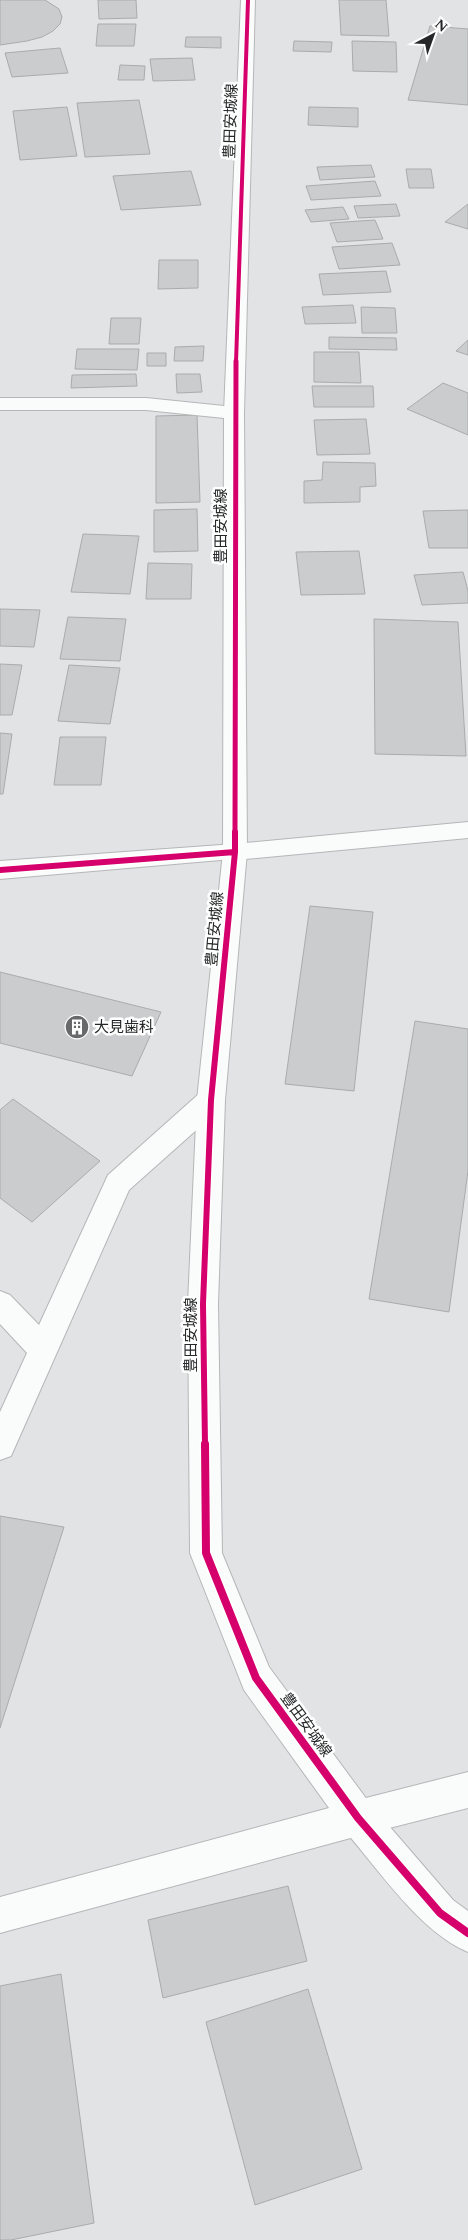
<svg xmlns="http://www.w3.org/2000/svg" width="468" height="2240" viewBox="0 0 468 2240" font-family="Spectral,'Noto Sans JP',serif">
<rect width="100%" height="100%" fill="#e1e3e5"/>
<path fill="#cbccce" stroke="#aaabad" d="M 0,0 L 45,0 L 59,9 L 62,17 L 60,24 L 53,31 L 42,37 L 27,41 L 0,45 Z
M 98,0 L 136,0 L 137,18 L 99,19 Z
M 339,0 L 386,0 L 389,36 L 341,35 Z
M 98,24 L 136,24 L 134,46 L 96,46 Z
M 430,26 L 468,29 L 468,105 L 408,100 Z
M 186,37 L 221,37 L 221,48 L 185,47 Z
M 294,41 L 332,42 L 331,52 L 293,51 Z
M 352,41 L 396,42 L 397,72 L 353,71 Z
M 60,48 L 68,73 L 12,77 L 5,53 Z
M 192,58 L 195,80 L 153,81 L 150,59 Z
M 120,65 L 145,66 L 144,80 L 118,80 Z
M 139,100 L 150,154 L 85,157 L 77,103 Z
M 67,107 L 77,156 L 20,160 L 13,111 Z
M 309,107 L 358,108 L 358,127 L 308,125 Z
M 371,165 L 375,177 L 320,180 L 317,167 Z
M 406,169 L 431,169 L 434,188 L 409,188 Z
M 191,171 L 201,205 L 121,210 L 113,176 Z
M 375,181 L 381,196 L 311,200 L 306,186 Z
M 396,204 L 400,216 L 358,218 L 354,206 Z
M 468,204 L 468,229 L 445,222 Z
M 343,207 L 349,219 L 311,222 L 305,210 Z
M 375,220 L 383,239 L 337,242 L 330,223 Z
M 392,243 L 400,265 L 339,269 L 332,247 Z
M 159,260 L 198,260 L 198,288 L 158,289 Z
M 386,271 L 391,292 L 323,295 L 319,274 Z
M 353,305 L 356,323 L 305,324 L 302,307 Z
M 361,307 L 395,308 L 397,333 L 362,333 Z
M 111,318 L 141,318 L 139,344 L 109,344 Z
M 329,337 L 396,338 L 397,350 L 329,349 Z
M 468,340 L 468,355 L 456,351 Z
M 204,346 L 203,361 L 174,361 L 175,347 Z
M 77,349 L 139,349 L 137,370 L 75,369 Z
M 314,352 L 359,352 L 361,383 L 314,382 Z
M 147,353 L 166,353 L 166,366 L 147,366 Z
M 136,374 L 137,386 L 71,388 L 72,375 Z
M 176,374 L 200,374 L 202,392 L 177,393 Z
M 443,383 L 468,393 L 468,435 L 407,409 Z
M 312,386 L 373,386 L 374,407 L 314,407 Z
M 197,415 L 200,502 L 156,503 L 156,416 Z
M 366,419 L 370,454 L 317,455 L 314,420 Z
M 323,462 L 375,463 L 376,486 L 360,487 L 360,502 L 304,503 L 304,481 L 322,480 Z
M 197,509 L 198,551 L 154,552 L 154,510 Z
M 468,510 L 468,548 L 429,548 L 423,511 Z
M 83,534 L 139,536 L 130,594 L 71,592 Z
M 359,551 L 365,594 L 301,595 L 296,552 Z
M 148,563 L 192,564 L 191,599 L 146,599 Z
M 463,572 L 468,591 L 468,603 L 422,605 L 414,575 Z
M 0,609 L 40,610 L 34,647 L 0,646 Z
M 68,617 L 126,619 L 120,661 L 60,659 Z
M 374,619 L 458,622 L 466,756 L 375,754 Z
M 0,664 L 22,665 L 12,715 L 0,715 Z
M 69,665 L 120,668 L 110,724 L 58,721 Z
M 0,733 L 12,734 L 3,794 L 0,794 Z
M 60,737 L 106,737 L 101,785 L 54,785 Z
M 310,906 L 373,912 L 354,1091 L 285,1084 Z
M 0,972 L 161,1012 L 132,1076 L 0,1043 Z
M 415,1021 L 468,1029 L 468,1171 L 449,1312 L 369,1299 Z
M 13,1099 L 100,1161 L 32,1222 L 0,1198 L 0,1110 Z
M 0,1516 L 64,1527 L 0,1728 Z
M 288,1886 L 307,1961 L 163,1998 L 148,1920 Z
M 61,1974 L 94,2223 L 11,2240 L 0,2240 L 0,1986 Z
M 308,1989 L 362,2169 L 255,2205 L 206,2022 Z"/>
<g fill="none" stroke-linecap="round" stroke-linejoin="round">
<g stroke="#b6b6b8" stroke-width="2">
<path id="minor" d="M 0,398 L 146,398 L 234,407 L 241,409 L 244,413 L 241,417 L 234,419 L 146,410 L 0,410 Z
M 468,822 L 468,838 L 235,860 L 226,858 L 223,852 L 226,846 L 235,844 Z
M 211,1089 L 221,1092 L 225,1100 L 221,1108 L 129,1190 L 11,1456 L 0,1460 L 0,1412 L 27,1353 L 0,1324 L 0,1291 L 10,1295 L 39,1325 L 108,1175 L 201,1092 Z
M 468,1772 L 468,1808 L 358,1836 L 345,1831 L 340,1818 L 345,1805 L 358,1800 Z"/>
</g>
<g stroke="#b6b6b8" stroke-width="2">
<path id="tertiary" d="M 235,844 L 244,846 L 247,852 L 244,858 L 0,879 L 0,861 Z
M 358,1800 L 371,1805 L 453,1900 L 468,1911 L 468,1952 C 420,1932 379,1870 345,1831 L 340,1818 L 345,1805 Z"/>
</g>
<g stroke="#b6b6b8" stroke-width="2">
<path id="primary" d="M 241,0 L 255,0 L 244,413 L 247,852 L 225,1100 L 218,1304 L 222,1553 L 269,1667 L 371,1805 L 376,1818 L 371,1831 L 358,1836 L 0,1933 L 0,1897 L 329,1808 L 244,1690 L 190,1553 L 188,1304 L 197,1100 L 223,852 L 224,413 Z"/>
</g>
<use href="#minor" fill="#fafbfb" fill-rule="evenodd"/>
<use href="#tertiary" fill="#fafbfb" fill-rule="evenodd"/>
<use href="#primary" fill="#fafbfb" fill-rule="evenodd"/>
<g stroke="#fff" stroke-width="5.5">
<path id="cycleway-far3" d="M 236,363 L 248,0"/>
</g>
<g stroke="#fff" stroke-width="8">
<path id="cycleway-far2" d="M 235,833 L 236,361"/>
</g>
<g stroke="#fff" stroke-width="9">
<path id="cycleway-far1" d="M 0,870 L 235,852
M 205,1445 L 203,1304 L 211,1100 L 235,852 L 235,832"/>
</g>
<g stroke="#fff" stroke-width="11">
<path id="cycleway" d="M 205,1444 L 206,1553 L 256,1678 L 358,1818 L 440,1913 L 468,1933"/>
</g>
<use href="#cycleway-far3" stroke="#d6006c" stroke-width="4"/>
<use href="#cycleway-far2" stroke="#d6006c" stroke-width="5"/>
<use href="#cycleway-far1" stroke="#d6006c" stroke-width="6"/>
<use href="#cycleway" stroke="#d6006c" stroke-width="8"/>
</g>
<defs>
<g id="building-disc" transform="scale(1.25)"><circle r="9.5" fill="#67696a" stroke="#fff"/><path d="M-4-6H4V6H1V3H-1V6H-4ZM-2.5-4.3h1.7v1.8h-1.7ZM.8-4.3h1.7v1.8H.8ZM-2.5-1h1.7V.8h-1.7ZM.8-1h1.7V.8H.8Z" fill="#fff"/></g>
</defs>
<g fill-rule="evenodd">
<use href="#building-disc" x="77" y="1027"/>
</g>
<g text-anchor="middle" dominant-baseline="central" stroke-width="5" stroke-linejoin="round" paint-order="stroke">
<g font-size="15" fill="#262728" stroke="#fff">
<text transform="translate(231 121) rotate(-88)">豊田安城線</text>
<text transform="translate(221 526) rotate(-90)">豊田安城線</text>
<text transform="translate(215 929) rotate(-85)">豊田安城線</text>
<text transform="translate(191 1335) rotate(-90)">豊田安城線</text>
<text transform="translate(306 1725) rotate(54)">豊田安城線</text>
</g>
<g font-size="15" fill="#262728" stroke="#fff" text-anchor="start">
<text x="94" y="1027">大見歯科</text>
</g>
</g>
<g transform="translate(433 35) rotate(41)" stroke="#ffffff" stroke-width="4" paint-order="stroke">
<path d="M0-4L9 19L0 12L-9 19Z" fill="#262728"/>
<text y="-8" font-size="14" font-weight="bold" text-anchor="middle" fill="#262728">N</text>
</g>
</svg>
